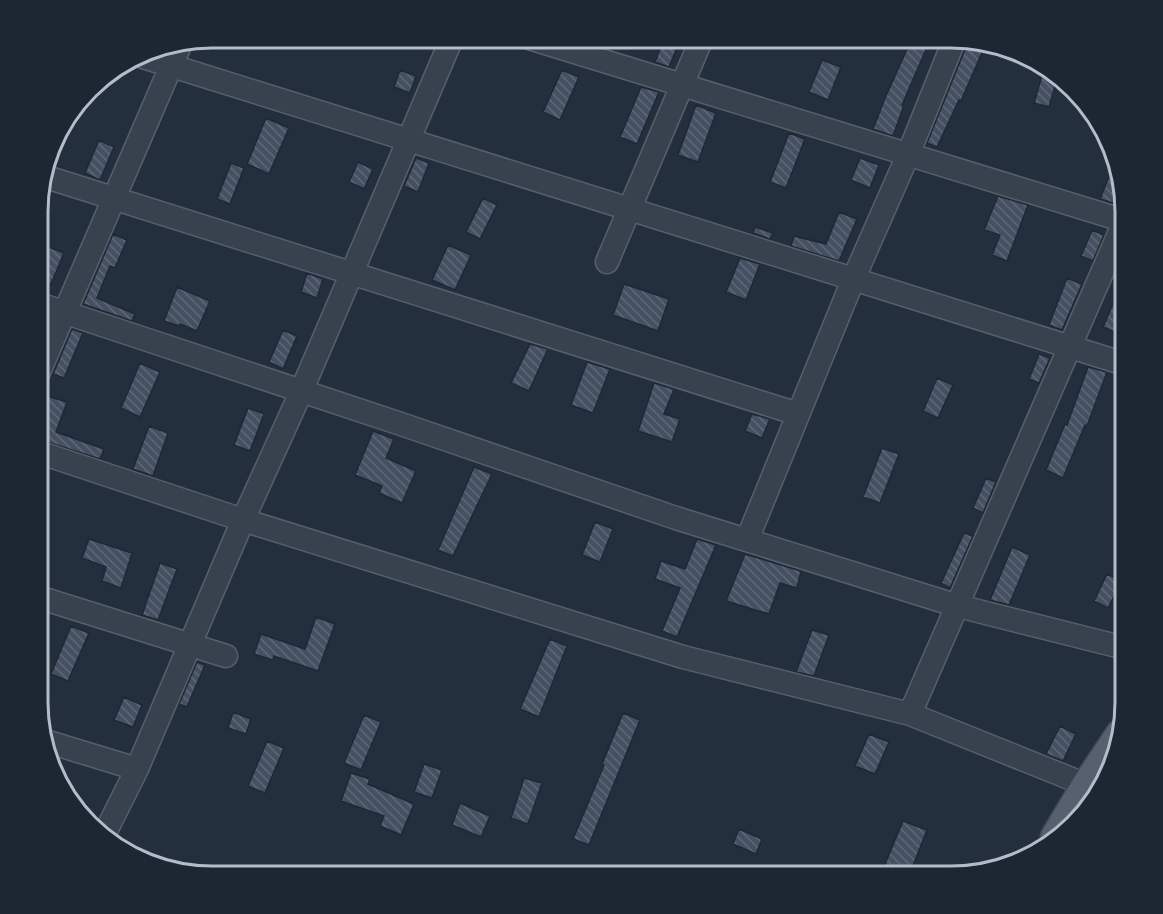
<svg xmlns="http://www.w3.org/2000/svg" width="1163" height="914" viewBox="0 0 1163 914" font-family="Helvetica,sans-serif">
<defs>
<pattern id="building-back-hatch" width="6" height="6" patternUnits="userSpaceOnUse" patternTransform="scale(1.5)"><rect width="6" height="6" fill="#455162"/><path d="M-1 5l2 2M0 0l6 6M5-1l2 2" fill="none" stroke="#5d6877"/></pattern>
</defs>
<rect width="100%" height="100%" fill="#242f3e"/>
<path fill="url(#building-back-hatch)" stroke="#1f2835" stroke-width="1.5" d="M 664,38 L 681,38 L 669,67 L 655,62 Z
M 912,38 L 931,38 L 902,105 L 904,105 L 893,136 L 873,129 L 885,98 Z
M 968,42 L 984,48 L 961,101 L 959,100 L 937,147 L 927,143 Z
M 822,60 L 841,67 L 828,100 L 809,92 Z
M 400,70 L 416,76 L 410,93 L 394,87 Z
M 562,70 L 579,77 L 560,120 L 543,112 Z
M 1042,75 L 1057,79 L 1049,107 L 1034,103 Z
M 641,87 L 659,92 L 637,144 L 620,137 Z
M 696,105 L 716,113 L 698,162 L 678,155 Z
M 266,118 L 289,128 L 269,174 L 247,164 Z
M 789,133 L 805,139 L 786,188 L 770,182 Z
M 99,140 L 114,147 L 100,180 L 85,173 Z
M 416,158 L 429,163 L 418,192 L 404,186 Z
M 860,158 L 879,165 L 870,188 L 851,180 Z
M 358,162 L 373,169 L 364,189 L 349,182 Z
M 231,163 L 244,168 L 230,204 L 217,199 Z
M 1114,164 L 1123,199 L 1120,205 L 1100,199 Z
M 998,196 L 1028,205 L 1007,261 L 992,255 L 1000,235 L 984,230 Z
M 483,198 L 497,205 L 480,239 L 466,232 Z
M 839,212 L 857,219 L 839,261 L 791,246 L 794,236 L 826,244 Z
M 755,227 L 773,233 L 770,239 L 753,233 Z
M 1092,230 L 1104,235 L 1093,261 L 1081,256 Z
M 113,234 L 127,240 L 115,268 L 110,266 L 97,298 L 135,314 L 132,321 L 83,304 Z
M 448,245 L 471,255 L 455,290 L 432,280 Z
M 46,246 L 64,253 L 51,284 L 39,279 L 39,263 Z
M 740,258 L 760,264 L 746,300 L 726,292 Z
M 307,273 L 323,279 L 317,298 L 301,292 Z
M 1125,276 L 1125,326 L 1122,335 L 1103,327 Z
M 1067,278 L 1082,284 L 1062,330 L 1049,325 Z
M 624,284 L 669,299 L 658,331 L 613,315 Z
M 177,287 L 210,301 L 197,331 L 180,324 L 179,326 L 164,321 Z
M 72,329 L 83,333 L 64,378 L 53,374 Z
M 283,330 L 297,336 L 283,369 L 269,362 Z
M 530,344 L 548,349 L 529,391 L 511,383 Z
M 1039,354 L 1050,358 L 1039,383 L 1029,379 Z
M 587,362 L 610,369 L 593,413 L 571,405 Z
M 140,363 L 160,372 L 140,417 L 121,408 Z
M 1088,367 L 1107,372 L 1087,426 L 1085,425 L 1063,478 L 1046,470 L 1065,424 L 1067,425 Z
M 937,378 L 953,385 L 938,418 L 923,411 Z
M 654,383 L 674,389 L 664,414 L 680,419 L 672,442 L 638,431 Z
M 47,396 L 67,402 L 56,432 L 104,449 L 100,459 L 38,439 L 39,419 Z
M 248,408 L 264,414 L 250,451 L 234,445 Z
M 752,414 L 770,419 L 762,438 L 745,431 Z
M 149,426 L 168,433 L 153,476 L 133,469 Z
M 373,431 L 394,439 L 386,458 L 416,471 L 402,503 L 379,493 L 382,486 L 355,475 Z
M 882,448 L 899,454 L 880,503 L 863,497 Z
M 474,467 L 492,474 L 453,556 L 438,550 Z
M 986,478 L 996,482 L 983,513 L 973,508 Z
M 595,522 L 613,529 L 600,562 L 582,555 Z
M 964,533 L 973,536 L 950,588 L 941,583 Z
M 89,539 L 132,553 L 121,588 L 102,581 L 106,567 L 82,558 Z
M 697,539 L 716,545 L 677,637 L 662,631 L 680,588 L 655,579 L 661,561 L 685,569 Z
M 1012,547 L 1030,555 L 1009,605 L 990,600 Z
M 745,554 L 801,571 L 797,588 L 780,583 L 769,614 L 726,601 Z
M 160,563 L 177,569 L 158,620 L 142,615 Z
M 1107,574 L 1122,581 L 1108,608 L 1094,601 Z
M 316,617 L 335,624 L 318,671 L 274,656 L 273,660 L 254,654 L 261,634 L 305,649 Z
M 71,626 L 89,633 L 68,681 L 51,674 Z
M 812,630 L 829,635 L 814,676 L 796,672 Z
M 550,639 L 567,646 L 539,717 L 520,709 Z
M 197,662 L 205,665 L 187,707 L 179,704 Z
M 124,697 L 142,705 L 133,727 L 114,720 Z
M 233,712 L 251,719 L 246,734 L 228,728 Z
M 623,713 L 640,720 L 589,845 L 573,839 L 604,765 L 602,764 Z
M 364,715 L 381,722 L 361,770 L 344,763 Z
M 1060,726 L 1076,734 L 1063,761 L 1046,754 Z
M 869,734 L 889,742 L 875,774 L 855,766 Z
M 267,741 L 284,748 L 265,793 L 248,786 Z
M 424,764 L 442,770 L 432,798 L 414,792 Z
M 351,773 L 370,779 L 368,784 L 414,804 L 401,835 L 380,826 L 384,816 L 341,801 Z
M 524,778 L 542,783 L 528,824 L 511,818 Z
M 460,803 L 490,816 L 481,837 L 452,825 Z
M 903,821 L 927,830 L 909,876 L 880,876 Z
M 739,829 L 762,839 L 756,854 L 733,844 Z"/>
<g fill="none" stroke-linecap="round" stroke-linejoin="round">
<g stroke="#565f6c" stroke-width="25">
<path id="minor" d="M 529,38 L 1125,221
M 140,56 L 1125,364
M 43,176 L 798,414
M 607,262 L 702,38
M 39,304 L 398,423 L 676,518 L 958,606 L 1125,648
M 39,372 L 181,43
M 38,452 L 243,520 L 683,657 L 910,714 L 1099,790
M 747,540 L 853,280 L 908,155 L 955,38
M 38,597 L 226,656
M 910,714 L 1125,220
M 45,741 L 137,769
M 103,837 L 137,769 L 243,520 L 301,392 L 452,38"/>
</g>
<g stroke="#414a57" stroke-width="31">
<path id="major" d="M 1055,837 L 1086,785 L 1120,734"/>
</g>
<use href="#minor" stroke="#38414e" stroke-width="22"/>
<use href="#major" stroke="#56606e" stroke-width="28"/>
</g>
<path d="M0 0H1163V914H0ZM212 48H951A164 164 0 0 1 1115 212V702A164 164 0 0 1 951 866H212A164 164 0 0 1 48 702V212A164 164 0 0 1 212 48Z" fill="#1d2633" fill-rule="evenodd"/>
<path fill="none" stroke="#b4bcc9" stroke-width="3" d="M212 48H951A164 164 0 0 1 1115 212V702A164 164 0 0 1 951 866H212A164 164 0 0 1 48 702V212A164 164 0 0 1 212 48Z"/>
</svg>
